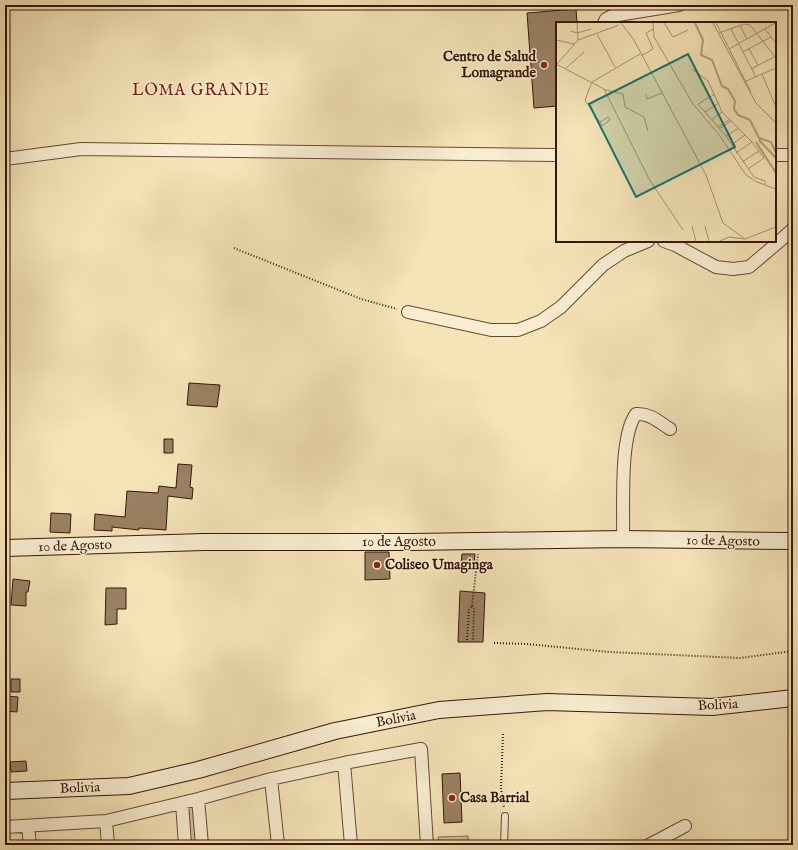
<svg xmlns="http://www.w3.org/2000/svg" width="798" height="850" viewBox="0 0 798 850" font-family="'IM FELL English',serif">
<defs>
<pattern id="green-dots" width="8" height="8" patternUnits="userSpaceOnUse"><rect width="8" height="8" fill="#d5c19a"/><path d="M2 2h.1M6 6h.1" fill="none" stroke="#b7a583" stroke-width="1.8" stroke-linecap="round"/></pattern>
</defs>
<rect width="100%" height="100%" fill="#f5e4b8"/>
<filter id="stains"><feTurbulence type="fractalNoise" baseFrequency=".005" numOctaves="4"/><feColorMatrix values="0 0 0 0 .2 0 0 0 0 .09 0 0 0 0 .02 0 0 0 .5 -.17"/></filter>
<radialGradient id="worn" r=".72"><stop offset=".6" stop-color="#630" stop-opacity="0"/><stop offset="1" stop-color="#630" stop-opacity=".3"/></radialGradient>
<path fill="url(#green-dots)" stroke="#866c50" d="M 194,807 L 197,845 L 189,845 L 186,808 Z"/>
<path fill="#d5c19a" stroke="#866c50" d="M 468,836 L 469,845 L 439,845 L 438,837 Z"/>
<path fill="#9a8163" stroke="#371607" d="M 576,9 L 577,23 L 557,23 L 557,106 L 534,108 L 527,13 Z
M 189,383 L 220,385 L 217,407 L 187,405 Z
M 164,439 L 173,439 L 173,453 L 164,453 Z
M 178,464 L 192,465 L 190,487 L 193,488 L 192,499 L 168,496 L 166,530 L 139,528 L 139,530 L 112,527 L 112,531 L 94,530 L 95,514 L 125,517 L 127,491 L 158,493 L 159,486 L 176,488 Z
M 51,513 L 71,514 L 70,533 L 50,532 Z
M 365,552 L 389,552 L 390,579 L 365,580 Z
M 462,554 L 475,554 L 474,564 L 461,563 Z
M 13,579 L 30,581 L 28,592 L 26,592 L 26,606 L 11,605 Z
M 106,588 L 126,588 L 126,609 L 117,609 L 117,624 L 105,625 Z
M 460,591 L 485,593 L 483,642 L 458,642 Z
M 11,679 L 20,679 L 20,692 L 11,692 Z
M 6,696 L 18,697 L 17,712 L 5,711 Z
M 26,761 L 27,771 L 11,772 L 10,762 Z
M 460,773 L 462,822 L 444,823 L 442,774 Z"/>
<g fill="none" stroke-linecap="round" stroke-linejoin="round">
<g stroke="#664a33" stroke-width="8">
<path id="lane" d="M 504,845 L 505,816"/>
</g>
<g stroke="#664a33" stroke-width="14">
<path id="street" d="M 604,23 L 606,19 L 612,16 L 679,5
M 775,155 L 793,155
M 5,159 L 81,149 L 557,155
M 664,241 L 675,245 L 716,267 L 733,269 L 749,267 L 775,245 L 793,229
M 408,312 L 491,330 L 518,330 L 541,321 L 561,307 L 603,265 L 624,251 L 648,241
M 623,539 C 624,509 619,437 636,414 C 650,413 659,422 670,429
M 344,763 L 351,845
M 271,779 L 278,845
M 198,799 L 202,845
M 182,803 L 185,845
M 106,821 L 108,845
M 28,826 L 30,845
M 5,827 L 106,821 L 198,799 L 271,779 L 344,763 L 421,749 L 427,845
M 649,845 L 685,826"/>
</g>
<g stroke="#371607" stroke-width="18">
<path id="secondary" d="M 5,548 L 204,542 L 411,542 L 623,539 L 793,541
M 5,791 L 129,786 L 198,770 L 335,731 L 439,710 L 547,702 L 712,707 L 793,698"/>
</g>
<path stroke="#371607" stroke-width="2" stroke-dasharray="1 2" stroke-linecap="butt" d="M 234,248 L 361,299 L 397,309
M 472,606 L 474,609 L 473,640
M 467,640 L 469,609 L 472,606 L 478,554
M 494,643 L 527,644 L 609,652 L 740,658 L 793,651
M 503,734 L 501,788 L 504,808"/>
<use href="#lane" stroke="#f8edd1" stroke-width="6"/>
<use href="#street" stroke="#f8edd1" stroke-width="12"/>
<use href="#secondary" stroke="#f8edd1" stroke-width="16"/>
</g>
<g fill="#8f2418" stroke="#f8edd1" stroke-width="1.5">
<circle cx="544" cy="65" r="4"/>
<circle cx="377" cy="565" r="4"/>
<circle cx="452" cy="798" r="4"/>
</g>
<g text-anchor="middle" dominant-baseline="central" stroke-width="3" stroke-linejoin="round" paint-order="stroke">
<g font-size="14" font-weight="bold" fill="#371607" stroke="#f8edd1" text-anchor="start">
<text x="536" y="57" text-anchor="end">Centro de Salud<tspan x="536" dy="16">Lomagrande</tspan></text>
<text x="385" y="565">Coliseo Umaginga</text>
<text x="460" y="798">Casa Barrial</text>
</g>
<g font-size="14" fill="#371607" stroke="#f8edd1">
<text transform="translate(723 541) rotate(1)">10 de Agosto</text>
<text x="399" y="542">10 de Agosto</text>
<text transform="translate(75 546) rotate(-2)">10 de Agosto</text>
<text transform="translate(718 705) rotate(-3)">Bolivia</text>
<text transform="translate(396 719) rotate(-11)">Bolivia</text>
<text transform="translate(80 788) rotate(-2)">Bolivia</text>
</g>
<g font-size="16" letter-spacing="1" fill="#7a1f14" stroke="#f8edd1">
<text x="201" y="91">LOMA GRANDE</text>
</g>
</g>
<g transform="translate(556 22)">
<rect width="220" height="220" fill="#f5e4b8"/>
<path fill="none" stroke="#b49e7c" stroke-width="2" d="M 139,1 L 147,18 L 145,33 L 156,38 L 166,64 L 172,67 L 179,79 L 178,87 L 182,93 L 194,98 L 203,116 L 215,120 L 220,131M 203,118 L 220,136M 200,120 L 220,151"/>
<path fill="none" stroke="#a99271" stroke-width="1" d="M 21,1 L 22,18M 65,1 L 78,18 L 150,153 L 167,201 L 189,217 L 220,205M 97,1 L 98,15 L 137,82 L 164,114 L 190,153 L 201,160 L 220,167M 108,1 L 117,15 L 132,8M 157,1 L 200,81 L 220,101M 160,1 L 195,70M 184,4 L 191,17M 175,7 L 200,55M 209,7 L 220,21M 15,9 L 21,11 L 35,7M 163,11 L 188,2 L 194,3 L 220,36M 41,12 L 59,45M 0,18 L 18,22M 173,27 L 219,1M 193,27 L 202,43M 187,30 L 215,15M 85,34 L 97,27 L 90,11 L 97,7M 0,42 L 50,68 L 67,72 L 69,85 L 88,95 L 92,109M 1,42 L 22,18 L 63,3M 10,46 L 28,30M 136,47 L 152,59 L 166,90 L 196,120 L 208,136 L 192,147M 195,47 L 220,34M 206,52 L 220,85M 188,60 L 220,46M 48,67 L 93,157 L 127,208M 90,72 L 91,77 L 106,71M 159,72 L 142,82 L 170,114 L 198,155 L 209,159 L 209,162M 149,90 L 163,81M 155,98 L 166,90M 44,100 L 52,95 L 54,98 L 46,104 L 46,103 L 44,100 L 40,95 L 29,78 L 36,60 L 84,32M 162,105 L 173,98M 163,107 L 175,99M 170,114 L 183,106M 175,123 L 189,113M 180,131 L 196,120M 186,140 L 203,129M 136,204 L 140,219M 149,204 L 153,219M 164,219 L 173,215 L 189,217"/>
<path fill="#0f766e" fill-opacity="0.15" stroke="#0f766e" stroke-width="2" d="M 132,32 L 179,125 L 80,175 L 33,82 Z"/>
<rect width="220" height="220" fill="none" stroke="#371607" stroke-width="2"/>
</g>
<rect width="798" height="850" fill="none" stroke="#f5e4b8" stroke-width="20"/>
<rect x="6" y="6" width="786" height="838" fill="none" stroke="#371607" stroke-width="2"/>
<rect x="10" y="10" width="778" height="830" fill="none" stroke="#371607"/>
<rect width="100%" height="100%" filter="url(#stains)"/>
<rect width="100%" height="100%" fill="url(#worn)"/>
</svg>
